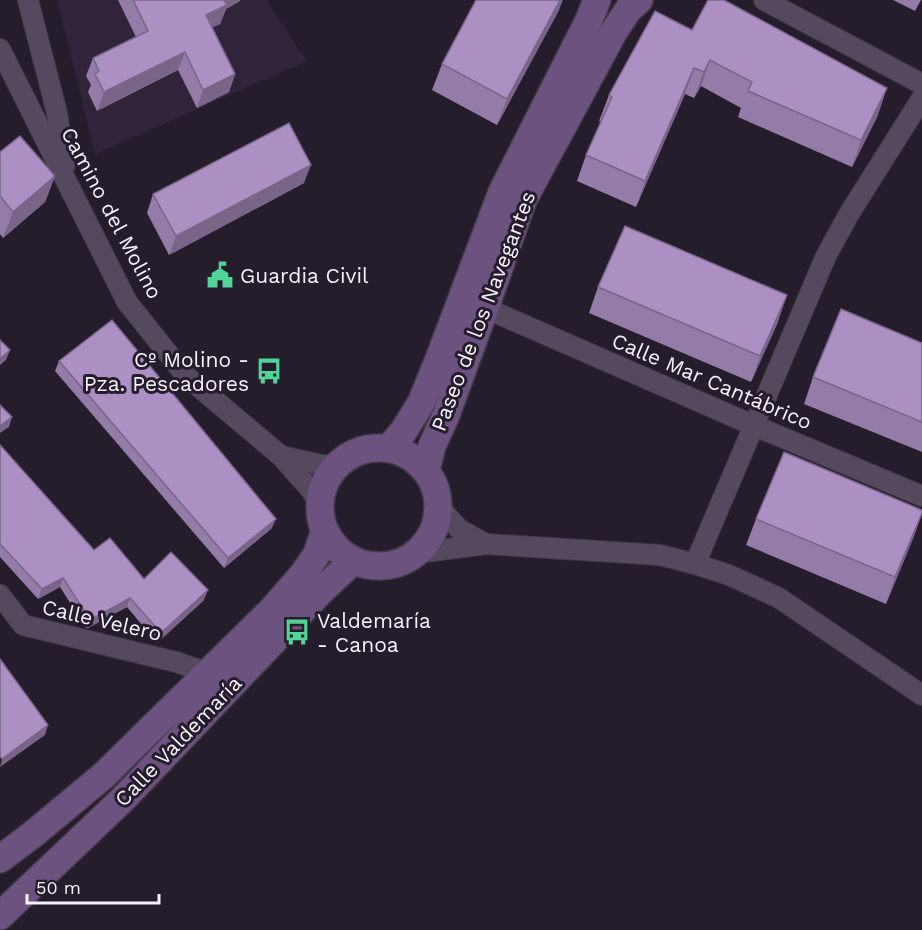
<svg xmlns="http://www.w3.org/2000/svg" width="922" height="930" viewBox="0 0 922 930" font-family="'Work Sans',sans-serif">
<rect width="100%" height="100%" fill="#251c2c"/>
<path fill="#30243a" d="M 57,0 L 266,0 L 307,61 L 95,154 Z"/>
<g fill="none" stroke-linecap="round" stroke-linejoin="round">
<g stroke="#413947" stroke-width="22">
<path id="street" d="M 28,0 L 57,113 L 65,165
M 764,0 L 922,84
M 0,49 L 127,302 L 186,376 L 281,456 L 311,490 L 319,504
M 485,308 L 755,426 L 922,496
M 281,456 L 322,465 L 336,465
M 439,507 L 459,529 L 486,544
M 417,553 L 486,544 L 660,555 L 695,564 L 729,575 L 779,598 L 922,695
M 695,564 L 826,256 L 849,214 L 922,98
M 0,595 L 23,625 L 176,662 L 196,669 L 204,677"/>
</g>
<g stroke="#413947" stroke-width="30">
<path id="secondary" d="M320 507a59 59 0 1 1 118 0a59 59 0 1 1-118 0Z
M 389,448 L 403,432 L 421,403 L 439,359 L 502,192 L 589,20 L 597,0
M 426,470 L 432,446 L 446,415 L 485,308 L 523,200 L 613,33 L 628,10 L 639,0
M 0,859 L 32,835 L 103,776 L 272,610 L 304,573 L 317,554 L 324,533
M 0,916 L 123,799 L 321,591 L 352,562"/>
</g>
<use href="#street" stroke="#554a5d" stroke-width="20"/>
<use href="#secondary" stroke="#6c537f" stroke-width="27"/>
</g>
<path fill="#947ca8" d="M 118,0 L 240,0 L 240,1 L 226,9 L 220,24 L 212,27 L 235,74 L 229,92 L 197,108 L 178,70 L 97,111 L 88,92 L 91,85 L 86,76 L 93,58 L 136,37 Z
M 893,0 L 921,0 L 915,11 Z
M 559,10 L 497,125 L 432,90 L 442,64 Z
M 692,30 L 878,115 L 852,167 L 738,117 L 741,108 L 701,86 L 694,98 L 685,94 L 636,207 L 577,181 L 586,155 L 601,122 L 599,121 L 609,95 Z
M 0,152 L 55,176 L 45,202 L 3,238 L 0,234 Z
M 304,183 L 169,255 L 147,213 L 153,194 Z
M 598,287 L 778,322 L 751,382 L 589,313 Z
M 922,343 L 922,452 L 804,404 L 813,377 Z
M 59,361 L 272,528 L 224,568 L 55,371 Z
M 0,445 L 94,550 L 144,579 L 204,600 L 157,643 L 127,607 L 88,628 L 86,628 L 60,587 L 38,599 L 0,557 Z
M 922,513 L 914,536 L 886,604 L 746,545 L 756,519 Z"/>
<path fill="#786588" d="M 220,0 L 240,0 L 240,1 L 226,9 L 220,24 L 200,34 L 206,15 Z
M 560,0 L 563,0 L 559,10 L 497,125 L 507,99 Z
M 185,52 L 178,70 L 97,111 L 104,92 Z
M 710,60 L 701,86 L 694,98 L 704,72 Z
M 694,68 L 685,94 L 636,207 L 645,181 Z
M 235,74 L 229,92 L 197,108 L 203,90 Z
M 887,88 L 878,115 L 852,167 L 861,140 Z
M 311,165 L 304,183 L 169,255 L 176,236 Z
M 55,176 L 45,202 L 3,238 L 13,212 Z
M 787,295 L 778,322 L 751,382 L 760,356 Z
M 10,350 L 6,360 L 0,365 L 0,359 Z
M 12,417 L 9,427 L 0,433 L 0,426 Z
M 922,513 L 914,536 L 886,604 L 895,577 Z
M 276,519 L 272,528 L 224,568 L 228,558 Z
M 63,578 L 60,587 L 38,599 L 42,589 Z
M 208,590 L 204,600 L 157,643 L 161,633 Z
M 130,598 L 127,607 L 88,628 L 92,619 Z
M 48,725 L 45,735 L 0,767 L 2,759 Z"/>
<path fill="#ac90c3" stroke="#786588" stroke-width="1.5" d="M 133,0 L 224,0 L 227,5 L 206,15 L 235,74 L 203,90 L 185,52 L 104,92 L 95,74 L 99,71 L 93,58 L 148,31 Z
M 476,0 L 560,0 L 507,99 L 442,64 Z
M 708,0 L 724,0 L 887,88 L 861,140 L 748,91 L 752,82 L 710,60 L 704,72 L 694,68 L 645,181 L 586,155 L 612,97 L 609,95 L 655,11 L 692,30 Z
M 289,123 L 311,165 L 176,236 L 153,194 Z
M 20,136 L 55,176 L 13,212 L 0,196 L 0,152 Z
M 625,226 L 787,295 L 760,356 L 598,287 Z
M 841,309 L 922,343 L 922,422 L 813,377 Z
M 112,320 L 276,519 L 228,558 L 59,361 Z
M 0,340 L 10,350 L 0,359 Z
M 0,405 L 12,417 L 0,426 Z
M 0,445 L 94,550 L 110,538 L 144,579 L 171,552 L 208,590 L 161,633 L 130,598 L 92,619 L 89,618 L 63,578 L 42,589 L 0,544 Z
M 784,452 L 922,510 L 922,513 L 895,577 L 756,519 Z
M 0,659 L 48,725 L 2,759 L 0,756 Z"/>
<defs>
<g id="civic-bare" transform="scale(2.07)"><path d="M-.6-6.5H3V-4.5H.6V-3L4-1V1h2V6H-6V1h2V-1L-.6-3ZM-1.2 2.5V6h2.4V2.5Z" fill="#52d397" stroke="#251c2c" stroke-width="2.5" paint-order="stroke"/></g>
<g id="bus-bare" transform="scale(2.07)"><path d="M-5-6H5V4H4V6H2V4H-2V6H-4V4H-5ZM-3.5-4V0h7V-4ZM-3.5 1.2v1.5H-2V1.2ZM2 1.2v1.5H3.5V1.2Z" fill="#52d397" stroke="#251c2c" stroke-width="2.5" paint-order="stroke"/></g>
</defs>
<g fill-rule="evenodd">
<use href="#civic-bare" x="220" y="275"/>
<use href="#bus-bare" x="269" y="371"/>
<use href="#bus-bare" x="297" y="632"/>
</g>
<g text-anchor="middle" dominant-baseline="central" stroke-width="6" stroke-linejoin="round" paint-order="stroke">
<g font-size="21" fill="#f6f0fb" stroke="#251c2c">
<text transform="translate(112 213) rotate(62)">Camino del Molino</text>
<text transform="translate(483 311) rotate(-69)">Paseo de los Navegantes</text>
<text transform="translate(712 381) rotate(23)">Calle Mar Cantábrico</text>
<text transform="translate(102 620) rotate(13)">Calle Velero</text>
<text transform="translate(178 741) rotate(-46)">Calle Valdemaría</text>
</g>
<g font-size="21" fill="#f6f0fb" stroke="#251c2c" text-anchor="start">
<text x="240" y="275">Guardia Civil</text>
<text x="249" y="359" text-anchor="end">Cº Molino -<tspan x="249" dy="24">Pza. Pescadores</tspan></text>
<text x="317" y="620">Valdemaría<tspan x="317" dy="24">- Canoa</tspan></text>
</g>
</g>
<path d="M27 894v9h132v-9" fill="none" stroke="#f6f0fb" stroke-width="3"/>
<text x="36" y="894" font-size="18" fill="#f6f0fb" stroke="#251c2c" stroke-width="4.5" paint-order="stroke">50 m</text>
</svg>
